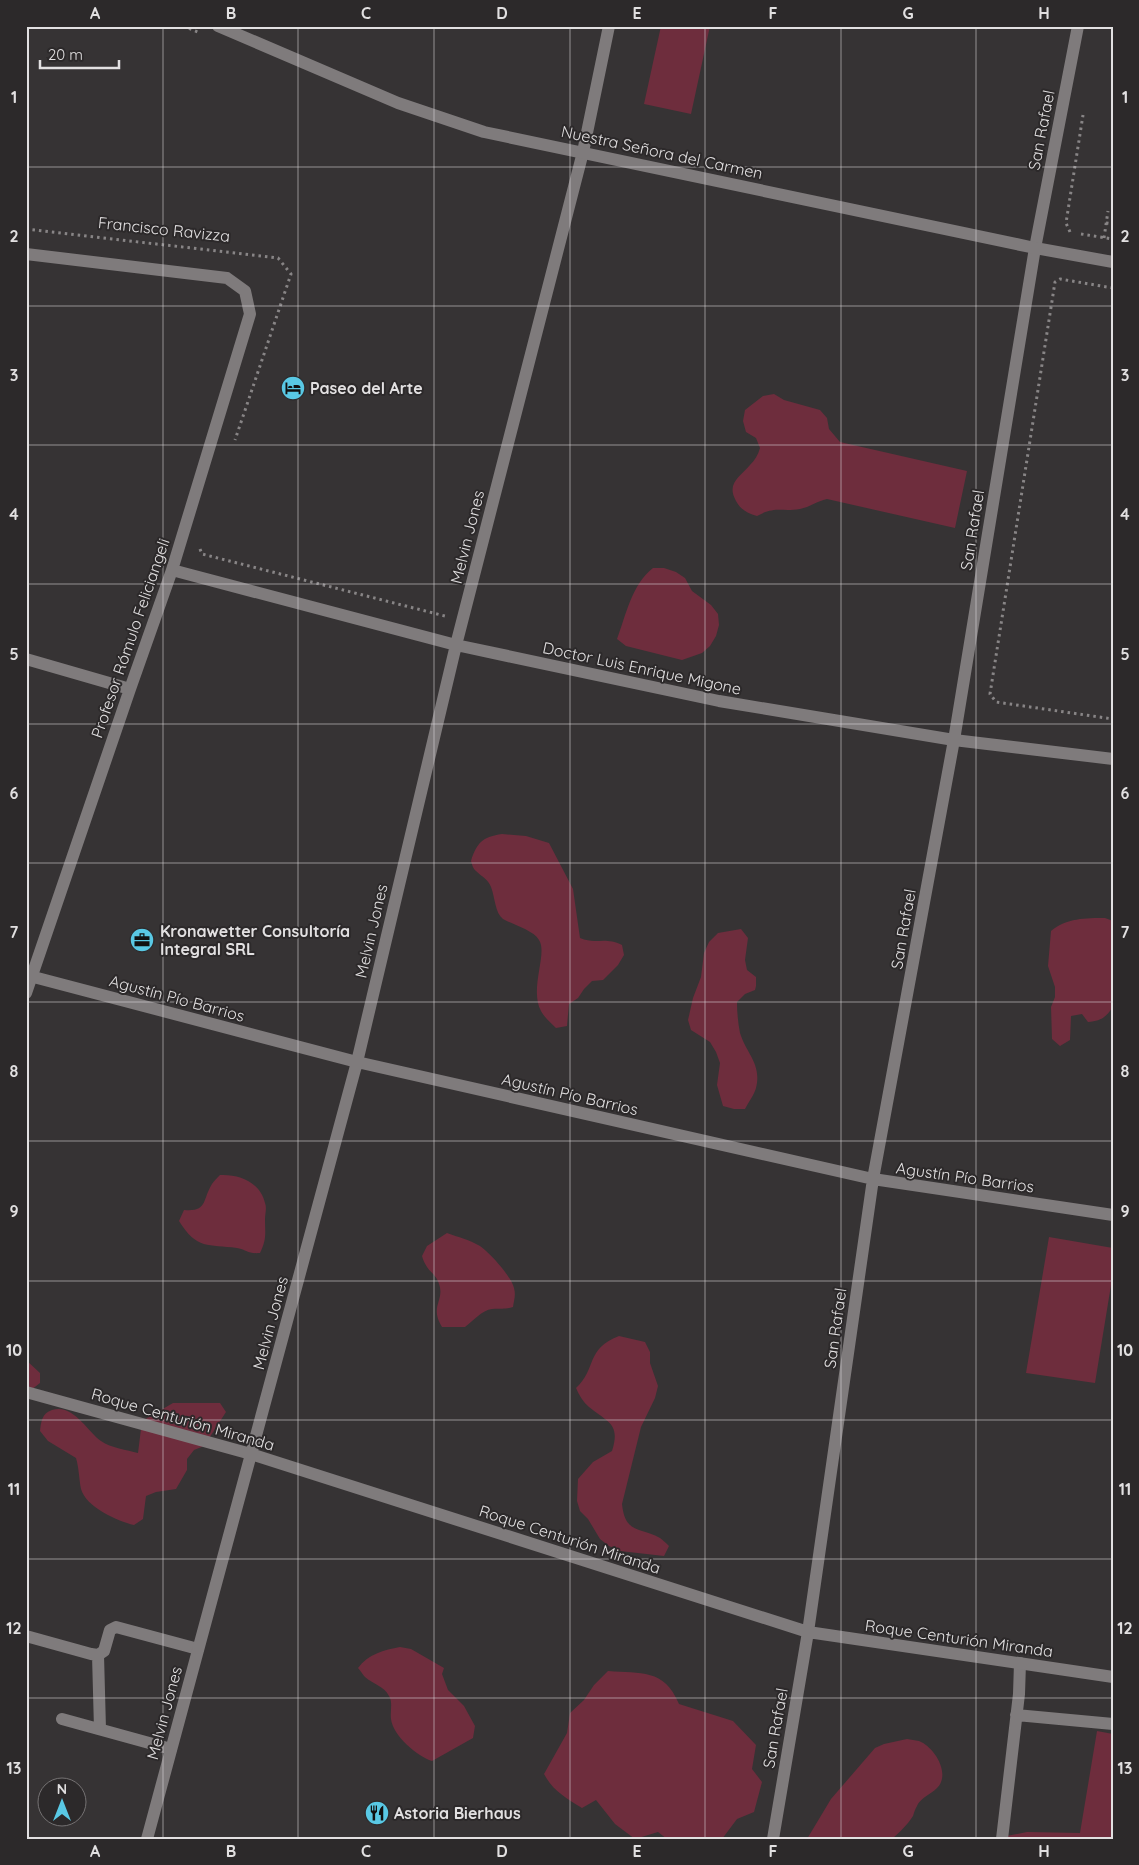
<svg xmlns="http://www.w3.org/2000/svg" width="1139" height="1865" viewBox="0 0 1139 1865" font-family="Quicksand,sans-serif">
<rect width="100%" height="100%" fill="#363334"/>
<path fill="#6e2d3d" d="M 661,26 L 710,26 L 691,114 L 644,104 Z
M 774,394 L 784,400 L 820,410 L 827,418 L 829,429 L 840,442 L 967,471 L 955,528 L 827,499 C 817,501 810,507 800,509 C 782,512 775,506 757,516 C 747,513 741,510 736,501 C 726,483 740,477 750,465 C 755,460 758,455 760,448 L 756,438 L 746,432 L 743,421 L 745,410 L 763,396 Z
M 653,568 L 664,568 L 676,572 L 685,578 L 692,591 L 711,605 L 718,614 L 719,625 L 716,636 L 710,646 L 702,653 L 682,660 L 626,646 L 617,639 C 626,615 632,584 653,568 Z
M 502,834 L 526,836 L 549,843 L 573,889 L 580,938 C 596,945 604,936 622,945 L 624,955 L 618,965 L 603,980 L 592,981 L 584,989 L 578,998 L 569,1004 L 567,1026 L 556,1028 C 551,1023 544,1017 541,1011 C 529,989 548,953 539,940 C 533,930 513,925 503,919 C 495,913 495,897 491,887 C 488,879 482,877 476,871 C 473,869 472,864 471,861 C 477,842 483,837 502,834 Z
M 1105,918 L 1113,921 L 1113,1006 C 1107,1017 1101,1021 1088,1022 L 1082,1014 L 1071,1016 L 1070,1040 L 1060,1046 L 1052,1039 L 1051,1007 L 1055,997 L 1055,987 L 1048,966 L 1051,931 C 1066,918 1086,918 1105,918 Z
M 741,929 L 748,938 L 745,960 L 747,970 L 756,977 L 756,986 L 755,990 L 745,994 L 737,1002 C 737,1012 738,1023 740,1033 C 746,1053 762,1064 756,1088 C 754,1095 748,1103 745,1109 L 734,1109 L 723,1106 L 717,1085 L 720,1063 L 716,1052 L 710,1042 L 691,1030 L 688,1020 L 693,998 L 701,977 L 704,953 L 709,942 L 718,933 Z
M 220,1175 C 239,1174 260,1182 265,1203 C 267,1208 265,1214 265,1219 C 265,1233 267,1239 260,1253 C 247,1254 248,1250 237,1248 C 208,1244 197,1250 179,1221 L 184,1210 C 208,1212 202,1200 212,1184 C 214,1181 217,1178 220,1175 Z
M 447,1233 C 458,1237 470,1240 480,1246 C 490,1253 511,1276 514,1288 C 516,1295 514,1300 513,1307 C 504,1310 500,1308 492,1309 C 482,1310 473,1321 465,1327 L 442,1327 C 429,1306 445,1301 439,1284 C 437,1276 431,1273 427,1267 C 425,1264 423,1260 422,1256 L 427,1246 Z
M 1049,1237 L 1113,1248 L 1113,1273 L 1095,1383 L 1026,1373 Z
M 619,1336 L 645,1342 L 650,1352 L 650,1363 L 658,1386 L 655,1398 L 641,1427 L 622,1504 C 625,1534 640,1527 660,1538 C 663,1540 666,1543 669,1546 L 664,1556 L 620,1551 L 609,1546 L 600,1539 L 588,1519 L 580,1511 L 577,1501 L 578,1479 L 593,1462 L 612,1451 C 621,1423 607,1422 589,1407 C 583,1402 579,1395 576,1388 C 597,1369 585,1349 619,1336 Z
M 26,1360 L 40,1373 L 40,1383 L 31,1390 L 26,1391 Z
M 173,1403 L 220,1403 L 226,1412 L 204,1446 L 194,1450 L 187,1459 L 187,1470 L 176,1489 L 156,1492 L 146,1496 L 143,1519 L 134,1525 C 117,1521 86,1507 81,1489 C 79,1479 79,1468 76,1458 L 48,1441 L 40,1431 C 41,1422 42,1413 52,1410 C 73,1403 87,1431 101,1441 C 111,1448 127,1450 138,1453 L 142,1421 Z
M 400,1647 L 411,1649 L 444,1668 L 442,1674 L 448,1690 L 464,1706 L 475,1726 L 473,1738 L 432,1761 C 417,1756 393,1736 391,1719 C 390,1711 393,1702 389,1696 C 384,1686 373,1684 365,1677 C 363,1675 361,1671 358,1668 C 368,1654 384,1650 400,1647 Z
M 608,1671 C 641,1674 664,1668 679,1704 L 733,1721 L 756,1745 L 752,1769 L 762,1782 L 754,1812 L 737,1819 L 722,1839 L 667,1839 L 658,1832 L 635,1839 L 615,1824 L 596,1800 L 582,1808 C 566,1798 553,1791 544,1774 L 567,1733 L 570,1713 L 584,1700 L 594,1685 Z
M 1097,1731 L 1113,1734 L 1113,1839 L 991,1839 L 1027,1832 L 1080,1833 Z
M 907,1739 C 911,1740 915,1740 919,1741 C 932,1746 947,1767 941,1782 C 937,1793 922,1795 917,1806 C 915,1809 914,1813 913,1816 C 908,1824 899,1833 892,1839 L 807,1839 L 831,1799 L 875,1748 L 884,1744 Z"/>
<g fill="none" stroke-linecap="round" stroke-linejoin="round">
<path stroke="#888586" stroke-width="3" stroke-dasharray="2.5 4" stroke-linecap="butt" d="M 183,26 L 200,33
M 1106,223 L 1113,224
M 26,229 L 278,258 L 291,274 L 235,440
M 1070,232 L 1066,223 L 1083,115
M 1081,234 L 1113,239
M 1104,238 L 1108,211
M 1113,288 L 1060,279 L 1055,282 L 990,694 L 996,702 L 1113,719
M 200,549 L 202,554 L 445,616"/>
<path stroke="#7f7b7c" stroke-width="12" d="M 26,1636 L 91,1654 L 98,1655 L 104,1651 L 110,1630 L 116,1627 L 198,1649
M 98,1655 L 100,1729
M 1016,1715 L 1113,1724
M 62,1719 L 171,1749
M 1002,1839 L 1019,1694 L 1020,1663"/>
<path stroke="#7f7b7c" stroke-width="12" d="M 26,254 L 227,278 L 245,291 L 250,314 L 172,570 L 130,689 L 26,993
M 172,570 L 456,645 L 719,701 L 954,740 L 1113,759
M 26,659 L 130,689
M 26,975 L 357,1062 L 873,1179 L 1113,1215
M 26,1392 L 251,1454 L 808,1632 L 1113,1677
M 147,1839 L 357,1062 L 456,645 L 583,152 L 609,26
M 773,1839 L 808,1632 L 873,1179 L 954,740 L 1035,248 L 1078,26"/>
<path stroke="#7f7b7c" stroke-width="12" d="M 218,26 L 398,103 L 484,132 L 1035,248 L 1113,262"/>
</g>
<path fill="none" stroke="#e2e0e1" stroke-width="1" stroke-opacity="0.55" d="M 163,26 L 163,1839M 298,26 L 298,1839M 434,26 L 434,1839M 570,26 L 570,1839M 705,26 L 705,1839M 841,26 L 841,1839M 976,26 L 976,1839M 26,167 L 1113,167M 26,306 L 1113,306M 26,445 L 1113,445M 26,584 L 1113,584M 26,724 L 1113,724M 26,863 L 1113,863M 26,1002 L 1113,1002M 26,1141 L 1113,1141M 26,1281 L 1113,1281M 26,1420 L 1113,1420M 26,1559 L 1113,1559M 26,1698 L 1113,1698"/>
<defs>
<g id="hotel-disc" transform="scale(1.25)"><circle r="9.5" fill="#59c8e4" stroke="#2c292a"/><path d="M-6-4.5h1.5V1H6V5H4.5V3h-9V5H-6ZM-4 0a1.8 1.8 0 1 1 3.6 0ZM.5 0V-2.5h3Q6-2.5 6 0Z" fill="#111"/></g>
<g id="office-disc" transform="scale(1.25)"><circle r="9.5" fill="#59c8e4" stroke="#2c292a"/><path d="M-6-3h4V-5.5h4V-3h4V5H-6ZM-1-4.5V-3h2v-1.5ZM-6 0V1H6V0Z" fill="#111"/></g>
<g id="restaurant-disc" transform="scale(1.25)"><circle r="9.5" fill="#59c8e4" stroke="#2c292a"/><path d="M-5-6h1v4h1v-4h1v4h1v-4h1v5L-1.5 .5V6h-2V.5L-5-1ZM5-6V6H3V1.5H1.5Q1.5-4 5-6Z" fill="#111"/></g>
</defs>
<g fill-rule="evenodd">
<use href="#hotel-disc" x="293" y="388"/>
<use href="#office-disc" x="142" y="940"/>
<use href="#restaurant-disc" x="377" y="1813"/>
</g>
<g text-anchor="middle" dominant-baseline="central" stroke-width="4" stroke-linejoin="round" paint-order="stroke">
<g font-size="16" fill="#e2e0e1" stroke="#2c292a">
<text transform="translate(1041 130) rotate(-79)">San Rafael</text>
<text transform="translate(662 152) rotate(12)">Nuestra Señora del Carmen</text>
<text transform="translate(164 229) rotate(6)">Francisco Ravizza</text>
<text transform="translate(972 530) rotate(-81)">San Rafael</text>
<text transform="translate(467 537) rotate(-76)">Melvin Jones</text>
<text transform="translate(130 638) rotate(-71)">Profesor Rómulo Feliciangeli</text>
<text transform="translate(642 668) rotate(12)">Doctor Luis Enrique Migone</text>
<text transform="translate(903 929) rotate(-80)">San Rafael</text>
<text transform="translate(371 931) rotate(-77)">Melvin Jones</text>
<text transform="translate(177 998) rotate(15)">Agustín Pío Barrios</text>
<text transform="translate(570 1094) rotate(13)">Agustín Pío Barrios</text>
<text transform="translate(965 1177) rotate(8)">Agustín Pío Barrios</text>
<text transform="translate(270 1323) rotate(-75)">Melvin Jones</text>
<text transform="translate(835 1328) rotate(-82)">San Rafael</text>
<text transform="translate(183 1419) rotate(16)">Roque Centurión Miranda</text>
<text transform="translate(570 1539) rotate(18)">Roque Centurión Miranda</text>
<text transform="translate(959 1638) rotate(8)">Roque Centurión Miranda</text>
<text transform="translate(164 1713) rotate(-75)">Melvin Jones</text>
<text transform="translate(775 1728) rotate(-80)">San Rafael</text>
</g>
<g font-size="16" font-weight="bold" fill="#e2e0e1" stroke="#2c292a" text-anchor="start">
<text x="310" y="388">Paseo del Arte</text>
<text x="160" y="931">Kronawetter Consultoría<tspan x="160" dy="18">Integral SRL</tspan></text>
<text x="394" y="1813">Astoria Bierhaus</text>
</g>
</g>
<rect width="1139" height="1865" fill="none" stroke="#2c292a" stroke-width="55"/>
<g transform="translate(62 1802)"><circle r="24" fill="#2c292a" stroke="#757273"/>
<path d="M0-4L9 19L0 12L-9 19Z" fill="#59c8e4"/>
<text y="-8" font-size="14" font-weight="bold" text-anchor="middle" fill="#e2e0e1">N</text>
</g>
<path d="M40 60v8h79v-8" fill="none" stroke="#e2e0e1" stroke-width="2.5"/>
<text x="48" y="60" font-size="15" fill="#e2e0e1" stroke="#2c292a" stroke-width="4" paint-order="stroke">20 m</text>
<rect x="28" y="28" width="1084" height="1810" fill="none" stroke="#e2e0e1" stroke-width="2"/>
<g font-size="16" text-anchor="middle" font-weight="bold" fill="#e2e0e1">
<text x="95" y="19">A</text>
<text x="231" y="19">B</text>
<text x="366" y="19">C</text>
<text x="502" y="19">D</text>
<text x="637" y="19">E</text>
<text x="773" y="19">F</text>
<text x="908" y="19">G</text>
<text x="1044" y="19">H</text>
<text x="14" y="103">1</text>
<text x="1125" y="103">1</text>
<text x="14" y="242">2</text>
<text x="1125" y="242">2</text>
<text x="14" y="381">3</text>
<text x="1125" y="381">3</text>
<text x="14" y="520">4</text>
<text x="1125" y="520">4</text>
<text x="14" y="660">5</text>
<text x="1125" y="660">5</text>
<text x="14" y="799">6</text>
<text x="1125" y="799">6</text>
<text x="14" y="938">7</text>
<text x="1125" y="938">7</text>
<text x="14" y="1077">8</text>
<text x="1125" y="1077">8</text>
<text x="14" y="1217">9</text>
<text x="1125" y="1217">9</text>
<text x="14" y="1356">10</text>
<text x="1125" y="1356">10</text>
<text x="14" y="1495">11</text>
<text x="1125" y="1495">11</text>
<text x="14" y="1634">12</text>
<text x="1125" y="1634">12</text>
<text x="14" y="1774">13</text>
<text x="1125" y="1774">13</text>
<text x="95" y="1857">A</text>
<text x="231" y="1857">B</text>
<text x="366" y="1857">C</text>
<text x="502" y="1857">D</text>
<text x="637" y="1857">E</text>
<text x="773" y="1857">F</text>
<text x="908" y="1857">G</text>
<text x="1044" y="1857">H</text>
</g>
</svg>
